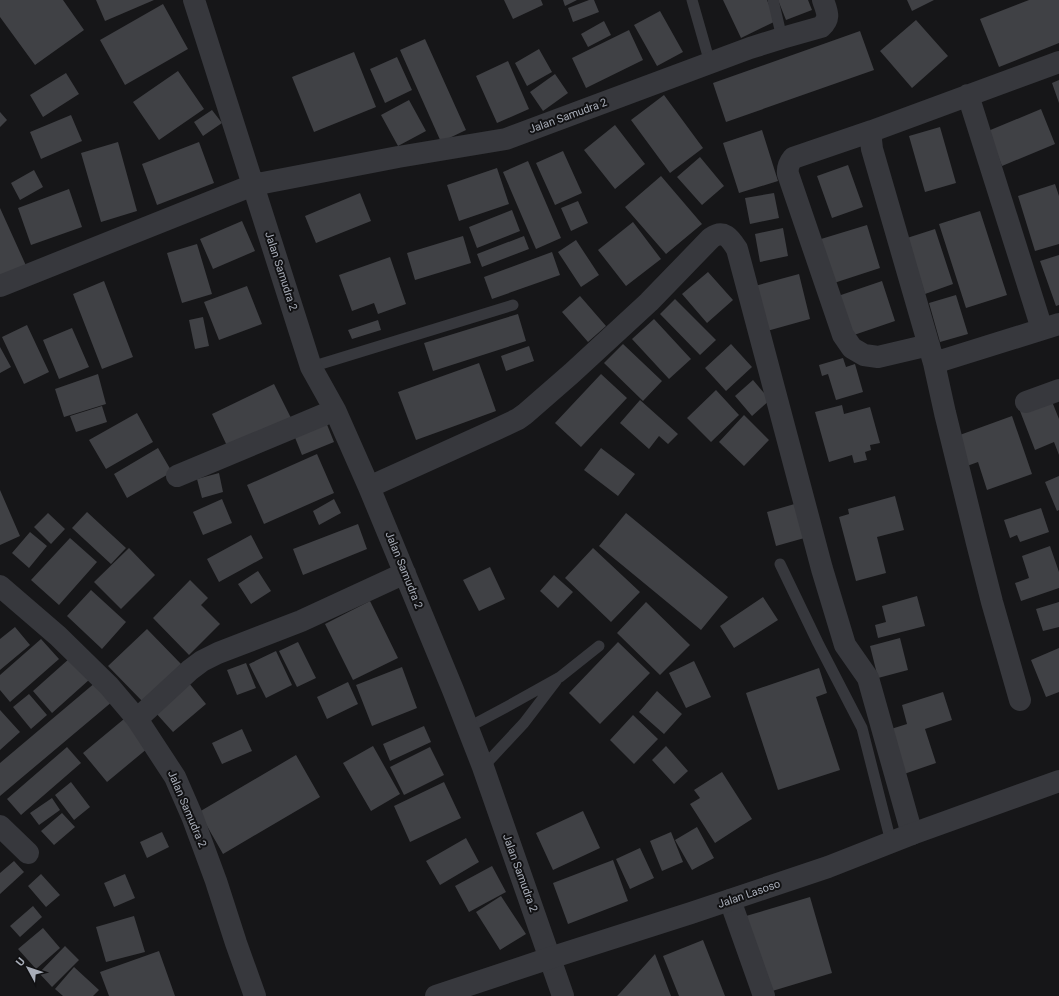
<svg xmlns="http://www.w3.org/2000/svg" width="1059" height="996" viewBox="0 0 1059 996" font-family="Roboto,sans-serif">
<rect width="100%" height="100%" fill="#161618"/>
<path fill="#404145" d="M 0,0 L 63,0 L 84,30 L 35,65 L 0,17 Z
M 96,0 L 154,0 L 105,21 Z
M 504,0 L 541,0 L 543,5 L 513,19 Z
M 563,0 L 577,0 L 565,6 Z
M 589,0 L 594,0 L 599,12 L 573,22 L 568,8 Z
M 723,0 L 767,0 L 776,21 L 741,38 Z
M 778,0 L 808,0 L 812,10 L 786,20 Z
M 907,0 L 934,0 L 912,11 Z
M 1029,0 L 1059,0 L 1059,43 L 999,67 L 980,19 Z
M 163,4 L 188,49 L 125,85 L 100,40 Z
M 660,11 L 683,52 L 657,66 L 634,25 Z
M 916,20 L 948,56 L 912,88 L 880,51 Z
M 604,21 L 611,35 L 588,47 L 581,34 Z
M 629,30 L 643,60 L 586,88 L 572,58 Z
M 860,31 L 874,70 L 726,122 L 713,83 Z
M 425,39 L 466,130 L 441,142 L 400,50 Z
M 539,49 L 552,72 L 527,86 L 515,63 Z
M 354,52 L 376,107 L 314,132 L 292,77 Z
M 397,57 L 412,90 L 385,103 L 370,69 Z
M 508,61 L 529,109 L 497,123 L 476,76 Z
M 178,71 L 204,109 L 159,140 L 133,102 Z
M 66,73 L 79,94 L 43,117 L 30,95 Z
M 555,74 L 568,93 L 543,111 L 530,92 Z
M 1059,80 L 1059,103 L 1052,83 Z
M 664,95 L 703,148 L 670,173 L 631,120 Z
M 409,100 L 426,131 L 398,146 L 381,115 Z
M 1041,109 L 1055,144 L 1002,166 L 988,131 Z
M 212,110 L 222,123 L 203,136 L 194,122 Z
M 0,112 L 7,120 L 0,127 Z
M 71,115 L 82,141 L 41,159 L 30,132 Z
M 615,125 L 645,164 L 615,189 L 584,150 Z
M 940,127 L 956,183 L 925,192 L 909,136 Z
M 762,130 L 778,181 L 739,193 L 723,143 Z
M 118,142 L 137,211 L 101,222 L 81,153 Z
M 199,142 L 214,183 L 157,205 L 142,164 Z
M 563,151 L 582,193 L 555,205 L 536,163 Z
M 700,157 L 724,186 L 702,205 L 677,177 Z
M 528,161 L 561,238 L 536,249 L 503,172 Z
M 848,165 L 863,207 L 832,218 L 817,176 Z
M 497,168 L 509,204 L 459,221 L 447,185 Z
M 34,170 L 43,187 L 20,200 L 11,183 Z
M 661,176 L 702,224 L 666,254 L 625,207 Z
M 1055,184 L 1059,196 L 1059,244 L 1035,251 L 1018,196 Z
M 69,189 L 82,227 L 31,245 L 18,208 Z
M 360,193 L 371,221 L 316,243 L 305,216 Z
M 774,193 L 779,218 L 750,224 L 745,198 Z
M 578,201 L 588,223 L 571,231 L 561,208 Z
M 0,208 L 28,270 L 0,276 Z
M 512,210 L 520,231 L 477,248 L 469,227 Z
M 980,211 L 1007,295 L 966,308 L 939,224 Z
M 242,221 L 255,251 L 213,269 L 200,239 Z
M 633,222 L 661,259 L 626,286 L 598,250 Z
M 867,225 L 880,268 L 834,283 L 821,239 Z
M 783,228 L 788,256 L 760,262 L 755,234 Z
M 935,229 L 953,284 L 925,294 L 907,238 Z
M 463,236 L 471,263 L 415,280 L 407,253 Z
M 524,236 L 529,249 L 482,267 L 477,254 Z
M 576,240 L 599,275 L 581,287 L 558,252 Z
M 197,244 L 212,294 L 182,303 L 167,253 Z
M 552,252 L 560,275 L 492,299 L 484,277 Z
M 1059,255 L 1059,305 L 1056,306 L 1040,261 Z
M 390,257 L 406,304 L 378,314 L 374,303 L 352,311 L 339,275 Z
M 708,272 L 733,300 L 707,323 L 682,294 Z
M 799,274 L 810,319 L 767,331 L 755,286 Z
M 104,281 L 133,357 L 102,369 L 73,294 Z
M 882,281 L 895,321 L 851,336 L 838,296 Z
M 247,286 L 262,324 L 219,340 L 204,302 Z
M 956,295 L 968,334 L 940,342 L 929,303 Z
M 580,296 L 606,326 L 588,342 L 562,312 Z
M 675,299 L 716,340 L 700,355 L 660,314 Z
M 518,314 L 526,341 L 433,371 L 424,343 Z
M 203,317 L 209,346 L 195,349 L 189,320 Z
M 654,319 L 691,359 L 669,379 L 632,339 Z
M 378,320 L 381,330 L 352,339 L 348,330 Z
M 27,325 L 49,372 L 24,384 L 2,337 Z
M 72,328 L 89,367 L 59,379 L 43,340 Z
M 623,344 L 662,381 L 643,401 L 604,363 Z
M 731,344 L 752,367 L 726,391 L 705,368 Z
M 529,346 L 534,361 L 506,371 L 501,356 Z
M 0,347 L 11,367 L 0,373 Z
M 843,358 L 846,367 L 855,364 L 863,392 L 836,400 L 828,374 L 822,376 L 819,365 Z
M 479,363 L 496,411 L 416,440 L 398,392 Z
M 98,374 L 106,404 L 64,417 L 55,389 Z
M 601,374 L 627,398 L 581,447 L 555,423 Z
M 753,380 L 770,400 L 752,416 L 735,396 Z
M 274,384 L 292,420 L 229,450 L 212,414 Z
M 716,390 L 739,415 L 711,442 L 687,418 Z
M 1051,399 L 1059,419 L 1059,455 L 1054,442 L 1035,450 L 1020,411 Z
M 640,400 L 678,434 L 668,444 L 659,436 L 649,449 L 620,423 Z
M 842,405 L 844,414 L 870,407 L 880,443 L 870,445 L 871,450 L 865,452 L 867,460 L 854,463 L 852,455 L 829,462 L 815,412 Z
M 102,406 L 107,422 L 76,432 L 70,416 Z
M 137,413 L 153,442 L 106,469 L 89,440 Z
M 744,415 L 769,440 L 744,466 L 719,442 Z
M 1012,416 L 1032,474 L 987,490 L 978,462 L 967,466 L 957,436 Z
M 326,422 L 334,442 L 302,455 L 294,435 Z
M 158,448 L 172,472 L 127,498 L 114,474 Z
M 601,448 L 635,474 L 618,496 L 584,470 Z
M 317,454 L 334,493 L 264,524 L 247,485 Z
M 219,473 L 223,492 L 202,498 L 197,479 Z
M 1059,476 L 1059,510 L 1057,511 L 1045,482 Z
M 0,490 L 20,536 L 0,545 Z
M 895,496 L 904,530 L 877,537 L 886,573 L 856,581 L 839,517 L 849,514 L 848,509 Z
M 222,499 L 232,523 L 203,535 L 193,512 Z
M 334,499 L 341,513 L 319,525 L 313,511 Z
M 798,503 L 808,537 L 776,546 L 767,512 Z
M 1041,508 L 1049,532 L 1020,542 L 1017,535 L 1010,538 L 1004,520 Z
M 87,512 L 126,548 L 111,564 L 72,528 Z
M 48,513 L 65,529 L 51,544 L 34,527 Z
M 626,513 L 728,597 L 701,630 L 599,546 Z
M 358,524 L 367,549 L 303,575 L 293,549 Z
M 30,532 L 47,546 L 29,568 L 12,553 Z
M 251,535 L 263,558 L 219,582 L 207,559 Z
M 70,538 L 97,562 L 59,605 L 31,580 Z
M 1050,546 L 1059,572 L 1059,588 L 1021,601 L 1015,583 L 1029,578 L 1022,556 Z
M 129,548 L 155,575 L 121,609 L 94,582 Z
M 593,548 L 640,592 L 611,622 L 565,578 Z
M 490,567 L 505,599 L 479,611 L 463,580 Z
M 258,571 L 271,591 L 251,604 L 238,584 Z
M 554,575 L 573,592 L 558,608 L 540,591 Z
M 190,580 L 208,598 L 201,605 L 220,624 L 189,655 L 153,618 Z
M 91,590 L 126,622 L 102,649 L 67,616 Z
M 917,596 L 925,626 L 878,638 L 875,625 L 886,622 L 882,606 Z
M 763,597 L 778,620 L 734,648 L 720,626 Z
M 370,601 L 398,658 L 353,680 L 325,624 Z
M 646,602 L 690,645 L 660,675 L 617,633 Z
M 1059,602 L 1059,627 L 1043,631 L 1036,609 Z
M 15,627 L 30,645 L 0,670 L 0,639 Z
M 147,629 L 181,664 L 143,702 L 108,666 Z
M 900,638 L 908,670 L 878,678 L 870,646 Z
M 41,639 L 59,659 L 10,702 L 0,690 L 0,675 Z
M 298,642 L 316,678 L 297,687 L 279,651 Z
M 618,642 L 650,673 L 600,724 L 569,693 Z
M 1059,648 L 1059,692 L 1046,697 L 1031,660 Z
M 276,651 L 292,685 L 266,698 L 249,664 Z
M 70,658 L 90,679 L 52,713 L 33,691 Z
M 694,661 L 711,697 L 686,708 L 669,673 Z
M 246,663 L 256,688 L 237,695 L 227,670 Z
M 402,667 L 417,708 L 372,726 L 356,685 Z
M 819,668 L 827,693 L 816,697 L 840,770 L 778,790 L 746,693 Z
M 96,682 L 113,701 L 0,796 L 0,763 Z
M 348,682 L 358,704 L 327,719 L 317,697 Z
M 189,683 L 206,704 L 173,732 L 155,712 Z
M 657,691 L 682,714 L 664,734 L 639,712 Z
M 943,692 L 952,720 L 925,729 L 936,763 L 904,774 L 891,729 L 907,724 L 902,705 Z
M 29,694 L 47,715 L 31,729 L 13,707 Z
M 0,710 L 20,732 L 0,750 Z
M 633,715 L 658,739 L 634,764 L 610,740 Z
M 124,719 L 148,748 L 107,782 L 83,753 Z
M 424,726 L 431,742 L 390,761 L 383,744 Z
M 242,729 L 252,751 L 222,764 L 212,743 Z
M 373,746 L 400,794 L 371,811 L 343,763 Z
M 666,746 L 688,771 L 674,784 L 652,760 Z
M 67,747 L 81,763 L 21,815 L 7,799 Z
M 430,747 L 444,775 L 404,795 L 390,767 Z
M 296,755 L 320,797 L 223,854 L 199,812 Z
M 722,772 L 752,819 L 715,843 L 690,804 L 700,798 L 694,790 Z
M 71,782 L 90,807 L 74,820 L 55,795 Z
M 444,782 L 461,818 L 410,842 L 394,806 Z
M 52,798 L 60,810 L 39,825 L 30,813 Z
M 583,811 L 600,848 L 553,870 L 536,833 Z
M 62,813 L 75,827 L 54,845 L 41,831 Z
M 697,827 L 714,858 L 692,870 L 675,840 Z
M 162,832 L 169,847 L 147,858 L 140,842 Z
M 671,832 L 683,862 L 662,871 L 650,841 Z
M 466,838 L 479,862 L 440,885 L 426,861 Z
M 640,848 L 654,878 L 630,889 L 616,859 Z
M 613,860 L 628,901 L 568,924 L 553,883 Z
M 14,861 L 24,872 L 0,894 L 0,873 Z
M 492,866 L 506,892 L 469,912 L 455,886 Z
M 41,874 L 60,895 L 46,907 L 28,886 Z
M 125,874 L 135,898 L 114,907 L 104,883 Z
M 501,896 L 526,934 L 500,950 L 476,912 Z
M 810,897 L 832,973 L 769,992 L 746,916 Z
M 33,906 L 42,917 L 20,937 L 10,926 Z
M 134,916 L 145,952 L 106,962 L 96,927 Z
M 43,928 L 60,948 L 36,969 L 18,949 Z
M 703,940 L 725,996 L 679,996 L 663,956 Z
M 65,946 L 79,960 L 52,987 L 39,973 Z
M 159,951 L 175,996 L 109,996 L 100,972 Z
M 655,954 L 671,996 L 617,996 L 620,993 Z
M 74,967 L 99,990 L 93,996 L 63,996 L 55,989 Z"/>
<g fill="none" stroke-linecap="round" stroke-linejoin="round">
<path stroke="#37383d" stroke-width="11" d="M 692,0 L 710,63
M 773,0 L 782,38
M 311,367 L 513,305
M 780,564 L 818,643 L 862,728 L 891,842
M 467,728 L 510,705 L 560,677 L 599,646
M 483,767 L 524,723 L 556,681"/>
<path stroke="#37383d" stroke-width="22" d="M 194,0 L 311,367 L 335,410 L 369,487 L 453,690 L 483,767 L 563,996
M 968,95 L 1042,329
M 872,131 L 871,140 L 872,149 L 934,363 L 945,413 L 977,543 L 992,602 L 1020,700
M 0,286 L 253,185 L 398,157 L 506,139 L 750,48 L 782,38 L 821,27 C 831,18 827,12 823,0
M 929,345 L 878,357 L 864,355 L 852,348 L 843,335 L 788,174 C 787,167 789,163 793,158 L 872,131 L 1059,62
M 934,363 L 1059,324
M 1026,402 L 1059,390
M 177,476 L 335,410
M 369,487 L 497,429 L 518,419 L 525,414 L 572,373 L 649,302 L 711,238 C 724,229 730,238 737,249 L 822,569 L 845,645 L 868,678 L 912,834
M 0,586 L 58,636 L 109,686 L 137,719 L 175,777 L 192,816 L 216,881 L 236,943 L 255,996
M 137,719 L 190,670 L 202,661 L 218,653 L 301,621 L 405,573
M 0,826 L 28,853
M 730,900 L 764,996"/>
<path stroke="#37383d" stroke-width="22" d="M 436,996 L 550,958 L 691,913 L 828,867 L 912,834 L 1059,781"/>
</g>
<g text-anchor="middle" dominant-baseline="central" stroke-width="4" stroke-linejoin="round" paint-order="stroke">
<g font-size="11" fill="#a8adb8" stroke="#111113">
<text transform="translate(568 116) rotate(-20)">Jalan Samudra 2</text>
<text transform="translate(281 271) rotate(72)">Jalan Samudra 2</text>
<text transform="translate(404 570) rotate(68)">Jalan Samudra 2</text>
<text transform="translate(187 809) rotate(67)">Jalan Samudra 2</text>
<text transform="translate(520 873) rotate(70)">Jalan Samudra 2</text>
<text transform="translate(749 894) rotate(-19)">Jalan Lasoso</text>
</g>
</g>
<g transform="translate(28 968) rotate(310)" stroke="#111113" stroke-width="3" paint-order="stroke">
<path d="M0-3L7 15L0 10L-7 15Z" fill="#a8adb8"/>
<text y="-6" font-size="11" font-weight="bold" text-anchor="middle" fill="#a8adb8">U</text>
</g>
</svg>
